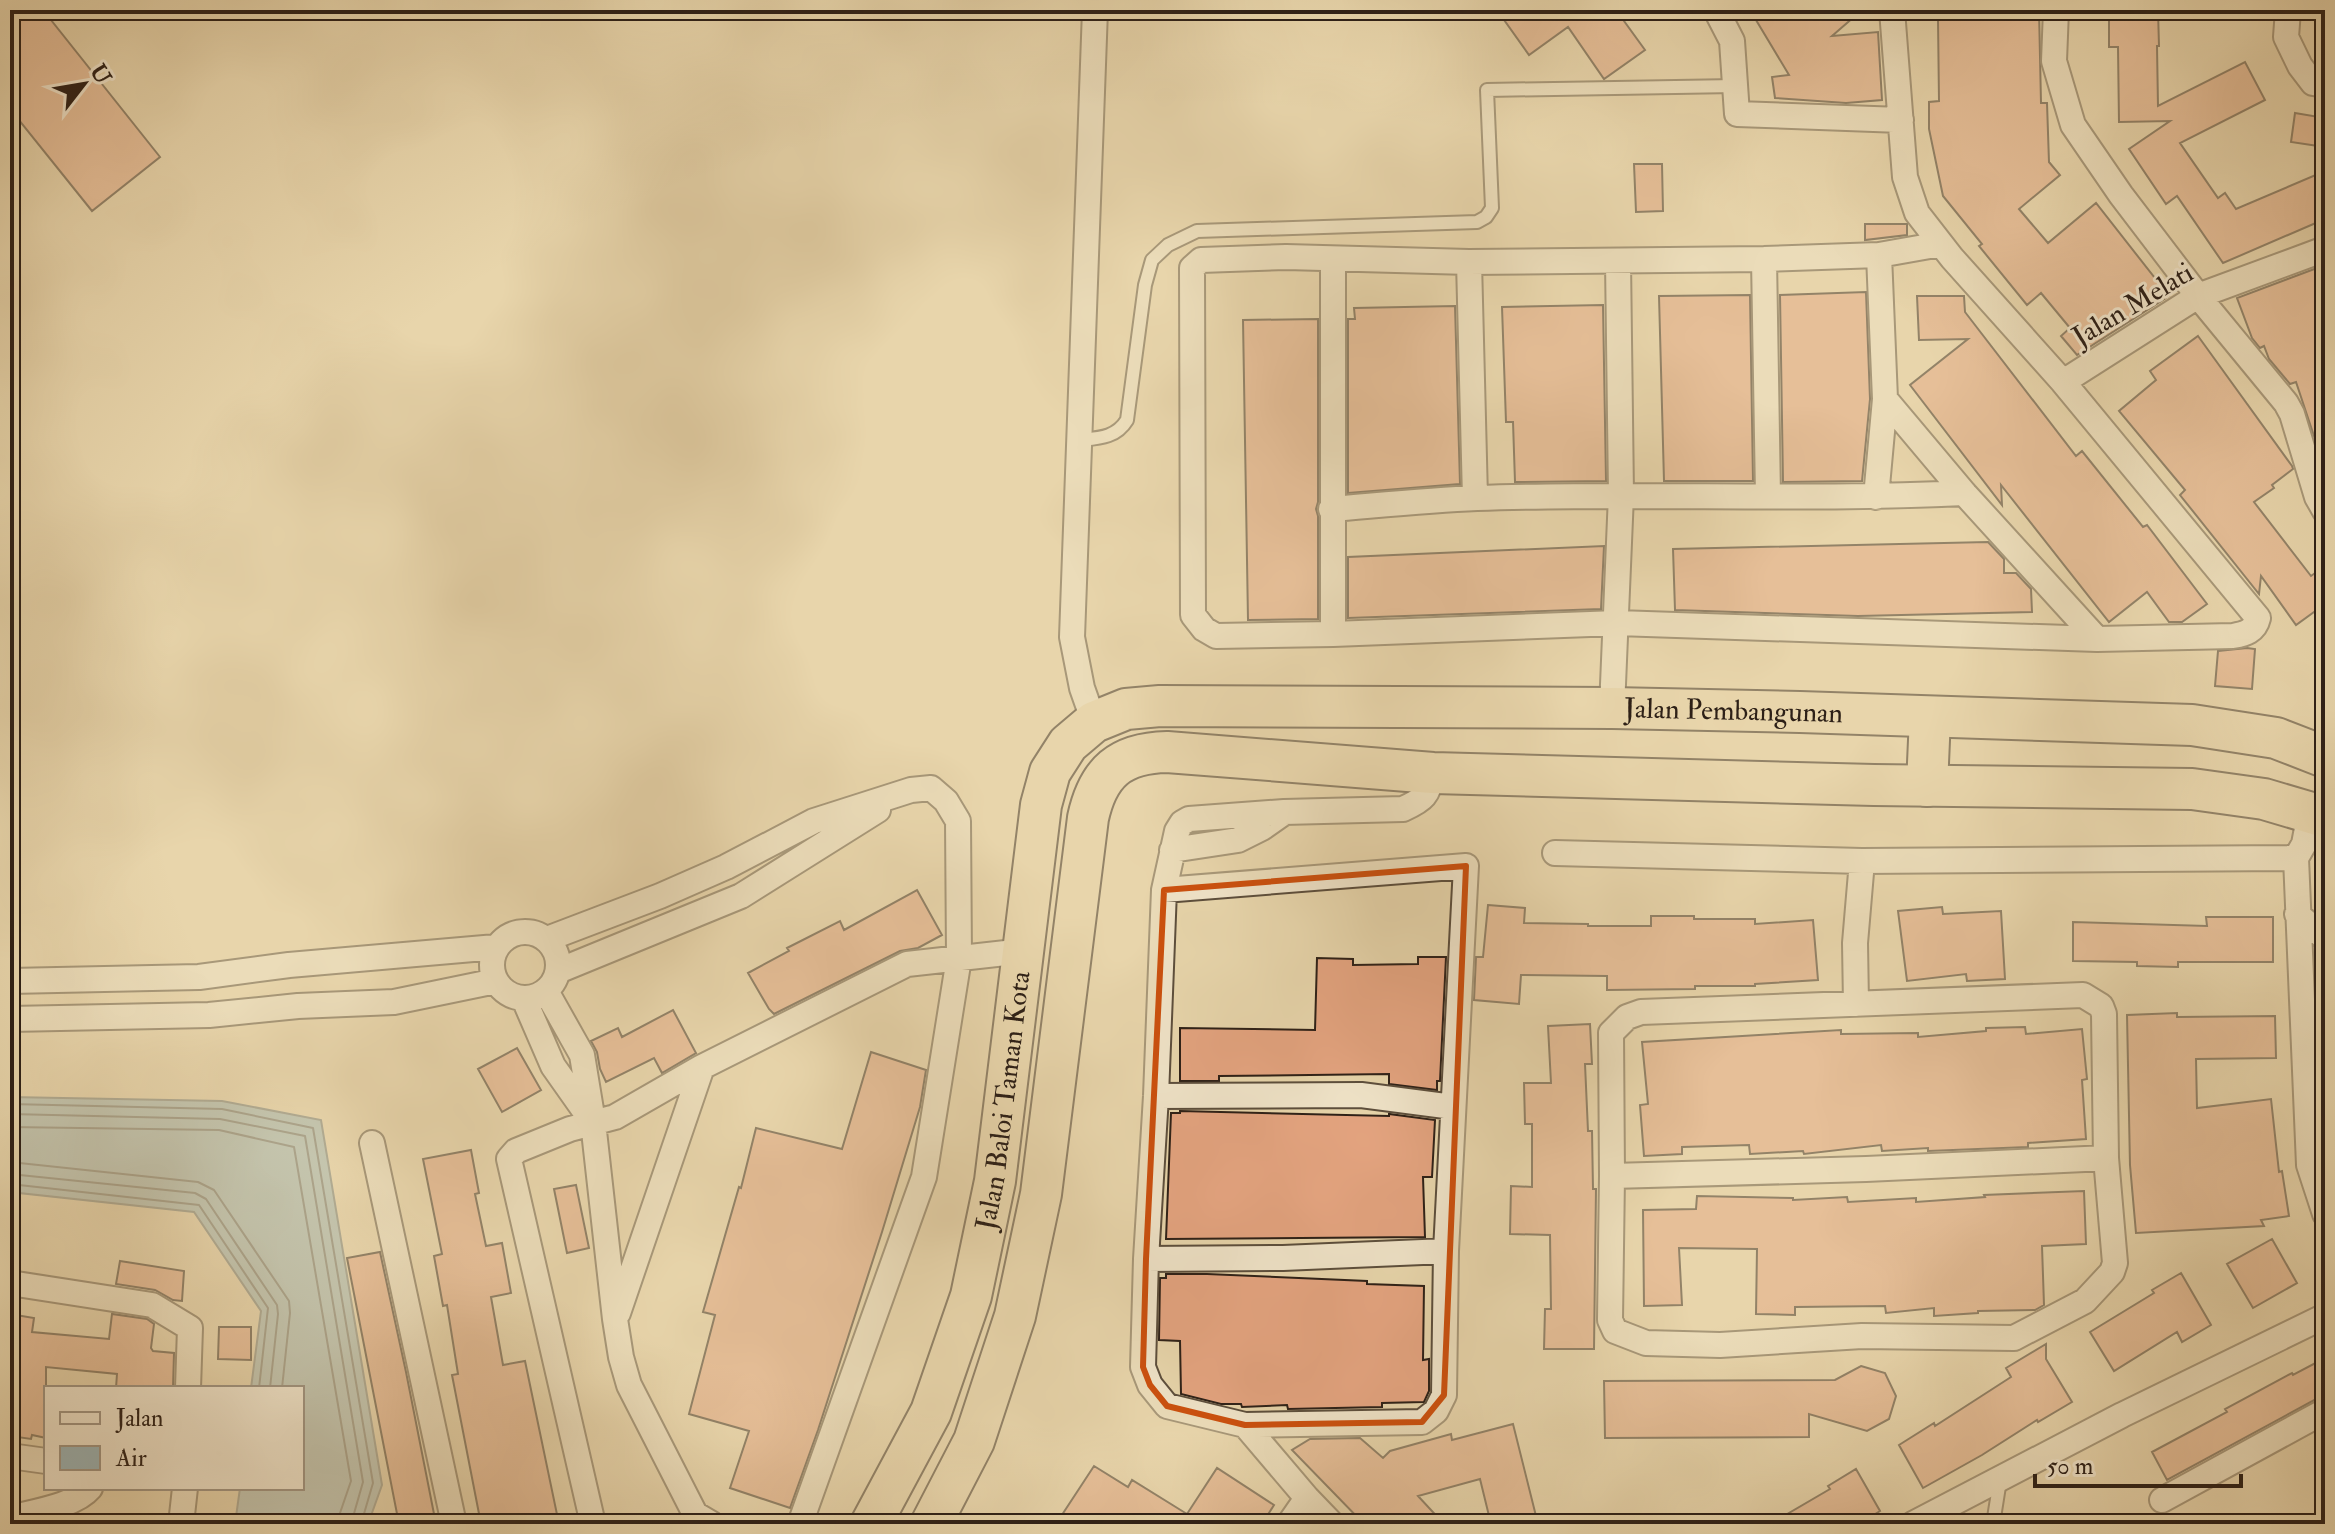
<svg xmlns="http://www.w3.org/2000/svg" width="2335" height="1534" viewBox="0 0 2335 1534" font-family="'IM FELL Double Pica',serif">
<rect width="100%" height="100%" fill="#e8d6ac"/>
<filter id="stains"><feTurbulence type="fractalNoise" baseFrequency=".0025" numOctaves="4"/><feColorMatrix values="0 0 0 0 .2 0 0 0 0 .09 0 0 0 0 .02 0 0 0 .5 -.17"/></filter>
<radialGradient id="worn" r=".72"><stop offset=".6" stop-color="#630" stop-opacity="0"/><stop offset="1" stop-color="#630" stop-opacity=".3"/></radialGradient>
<path fill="#9eb6b6" stroke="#717a76" stroke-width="2" d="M 10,1097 L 222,1101 L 321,1120 L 382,1485 L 368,1524 L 235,1524 L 240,1488 L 302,1488 L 302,1388 L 251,1388 L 261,1311 L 194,1212 L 10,1192 Z"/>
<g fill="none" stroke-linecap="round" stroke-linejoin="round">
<path stroke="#666b66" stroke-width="2" d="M 10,1104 L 222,1109 L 313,1128 L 373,1483 L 361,1524
M 10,1114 L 220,1119 L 305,1136 L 363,1482 L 351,1524
M 10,1127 L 219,1130 L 294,1147 L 351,1481 L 340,1513 L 339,1524
M 10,1162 L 198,1182 L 214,1190 L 289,1301 L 290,1313 L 282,1388
M 10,1174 L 195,1193 L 206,1199 L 277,1305 L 278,1314 L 270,1388
M 10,1184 L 199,1205 L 268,1308 L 259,1388"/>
</g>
<path fill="#e4a480" stroke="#2d2017" stroke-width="2" d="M 10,10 L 43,10 L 160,157 L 92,211 L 10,109 Z
M 1497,10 L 1616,10 L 1645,50 L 1604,79 L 1568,27 L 1529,55 Z
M 1750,10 L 1862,10 L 1832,36 L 1878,32 L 1882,100 L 1846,103 L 1775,98 L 1772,77 L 1789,75 Z
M 1940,10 L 2039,10 L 2041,103 L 2047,103 L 2049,162 L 2060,175 L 2019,209 L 2048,243 L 2096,203 L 2169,296 L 2077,355 L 2061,336 L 2070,328 L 2041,293 L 2027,305 L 1979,246 L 1982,244 L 1943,196 L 1929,129 L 1929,102 L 1939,101 L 1938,19 L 1940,19 Z
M 2109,10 L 2158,10 L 2159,46 L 2157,46 L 2158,106 L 2245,62 L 2265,100 L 2180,143 L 2218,198 L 2225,193 L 2236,209 L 2325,171 L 2325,219 L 2223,263 L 2177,196 L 2166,204 L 2129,149 L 2170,121 L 2119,122 L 2118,47 L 2109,47 Z
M 2295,113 L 2325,118 L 2325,147 L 2291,142 Z
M 1634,164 L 1662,164 L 1663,211 L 1636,212 Z
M 1865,224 L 1907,224 L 1907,235 L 1865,240 Z
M 2325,265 L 2325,457 L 2321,457 L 2296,382 L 2290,384 L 2269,359 L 2264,346 L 2260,348 L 2252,338 L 2237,298 Z
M 1866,292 L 1870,399 L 1862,481 L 1783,482 L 1780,295 Z
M 1750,295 L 1753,481 L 1664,481 L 1659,296 Z
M 1917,296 L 1964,296 L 1965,312 L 2076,456 L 2082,451 L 2143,527 L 2147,525 L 2207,604 L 2182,622 L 2169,622 L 2147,592 L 2109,622 L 2001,485 L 2002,505 L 1910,385 L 1968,339 L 1919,340 Z
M 1603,305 L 1606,481 L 1515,482 L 1513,422 L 1506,422 L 1502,307 Z
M 1455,306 L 1460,484 L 1348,493 L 1348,319 L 1355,319 L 1354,308 Z
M 1318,319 L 1318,502 L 1316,509 L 1318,516 L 1318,619 L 1248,620 L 1243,320 Z
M 2198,336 L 2292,466 L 2293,469 L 2272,485 L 2274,488 L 2254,502 L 2311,576 L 2325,566 L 2325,604 L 2296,625 L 2261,576 L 2259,594 L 2180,495 L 2185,490 L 2119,411 L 2156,380 L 2150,371 Z
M 1988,542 L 2004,559 L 2004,573 L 2016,573 L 2031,589 L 2032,612 L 1858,616 L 1675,610 L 1673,549 Z
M 1604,546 L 1601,609 L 1348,618 L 1348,557 Z
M 2247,648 L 2255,649 L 2252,689 L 2215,686 L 2218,651 Z
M 917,890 L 942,935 L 918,948 L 900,951 L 774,1014 L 769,1009 L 748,973 L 789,951 L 787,948 L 840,921 L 844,930 Z
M 1488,905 L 1525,908 L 1524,923 L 1588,924 L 1588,926 L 1651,926 L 1651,916 L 1694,916 L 1694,919 L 1755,919 L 1755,924 L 1813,920 L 1818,980 L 1755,984 L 1755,986 L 1695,986 L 1695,989 L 1607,990 L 1607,976 L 1521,975 L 1519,1004 L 1474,1000 L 1476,957 L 1483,957 Z
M 1942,907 L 1943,914 L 2001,911 L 2005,979 L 1967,981 L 1966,974 L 1907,981 L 1898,911 Z
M 2206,917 L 2273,917 L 2273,962 L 2178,962 L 2178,967 L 2137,966 L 2137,962 L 2073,961 L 2073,922 L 2207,926 Z
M 1418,957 L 1446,957 L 1440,1081 L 1437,1081 L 1437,1090 L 1389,1084 L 1389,1074 L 1219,1076 L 1219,1081 L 1180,1081 L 1180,1028 L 1315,1030 L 1317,958 L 1353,959 L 1353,965 L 1418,964 Z
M 673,1010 L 696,1053 L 662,1073 L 654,1058 L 606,1082 L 600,1069 L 597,1052 L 591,1041 L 618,1028 L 622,1037 Z
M 2177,1013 L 2177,1017 L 2275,1016 L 2276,1058 L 2196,1059 L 2197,1108 L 2271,1099 L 2279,1172 L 2282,1171 L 2289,1216 L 2261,1220 L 2264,1226 L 2136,1233 L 2130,1165 L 2127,1015 Z
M 1590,1024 L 1592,1064 L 1585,1064 L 1588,1131 L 1592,1131 L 1593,1189 L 1596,1189 L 1594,1349 L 1544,1349 L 1545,1309 L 1551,1309 L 1550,1235 L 1510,1234 L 1511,1186 L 1532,1187 L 1532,1124 L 1525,1124 L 1524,1083 L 1551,1083 L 1548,1026 Z
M 2025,1027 L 2026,1034 L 2082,1029 L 2087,1079 L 2082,1080 L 2086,1139 L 2028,1143 L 2028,1147 L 1928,1151 L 1928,1148 L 1882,1151 L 1881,1145 L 1804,1154 L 1803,1151 L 1750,1154 L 1749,1145 L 1682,1147 L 1682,1154 L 1644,1156 L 1640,1105 L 1648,1104 L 1642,1042 L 1841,1030 L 1841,1034 L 1918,1033 L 1918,1037 L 1986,1031 L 1986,1028 Z
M 517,1048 L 541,1090 L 502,1112 L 478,1069 Z
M 871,1052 L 926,1070 L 920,1107 L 882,1232 L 818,1430 L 790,1508 L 730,1488 L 749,1431 L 689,1414 L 715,1315 L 703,1312 L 739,1187 L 741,1188 L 756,1128 L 842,1149 Z
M 1180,1111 L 1389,1116 L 1389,1114 L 1435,1120 L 1432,1177 L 1423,1177 L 1425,1237 L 1166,1239 L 1171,1113 L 1180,1113 Z
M 471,1150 L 479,1193 L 475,1194 L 486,1246 L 502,1243 L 511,1293 L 491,1297 L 503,1365 L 525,1361 L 559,1524 L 481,1524 L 452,1375 L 458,1374 L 447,1305 L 443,1306 L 434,1256 L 442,1254 L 423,1159 Z
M 576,1185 L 589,1248 L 567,1253 L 554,1189 Z
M 2084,1191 L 2086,1244 L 2042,1246 L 2044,1305 L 2035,1310 L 1978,1311 L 1978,1313 L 1934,1316 L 1934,1308 L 1886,1313 L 1885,1306 L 1795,1307 L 1795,1315 L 1756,1314 L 1757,1249 L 1679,1248 L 1682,1305 L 1644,1306 L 1643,1210 L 1696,1209 L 1697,1196 L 1793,1198 L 1793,1200 L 1847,1197 L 1848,1202 L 1916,1198 L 1916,1202 L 1985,1197 L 1984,1195 Z
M 2272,1239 L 2297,1283 L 2253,1308 L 2227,1264 Z
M 380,1252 L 406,1372 L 436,1524 L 399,1524 L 347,1258 Z
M 120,1261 L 184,1271 L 182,1301 L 173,1300 L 155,1290 L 116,1284 Z
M 2181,1273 L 2211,1325 L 2182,1342 L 2177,1332 L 2114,1371 L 2090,1332 L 2154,1293 L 2152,1290 Z
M 1166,1274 L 1207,1274 L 1367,1281 L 1367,1284 L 1424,1286 L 1423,1360 L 1429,1359 L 1429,1391 L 1424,1402 L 1382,1403 L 1382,1407 L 1288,1409 L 1287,1405 L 1242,1407 L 1241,1404 L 1221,1404 L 1181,1394 L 1180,1341 L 1159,1340 L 1160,1278 L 1166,1278 Z
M 10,1314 L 34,1318 L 32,1332 L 109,1339 L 112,1314 L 147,1319 L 154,1324 L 151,1348 L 153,1351 L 174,1353 L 173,1388 L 116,1388 L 117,1374 L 46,1367 L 46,1438 L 32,1435 L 31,1439 L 10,1436 Z
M 219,1327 L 251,1327 L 251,1360 L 218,1359 Z
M 2046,1344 L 2046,1359 L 2072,1402 L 2038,1422 L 2037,1420 L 1982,1455 L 1923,1488 L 1899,1445 L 1934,1423 L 1935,1426 L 2011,1377 L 2006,1368 Z
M 2325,1358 L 2325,1396 L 2318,1398 L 2167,1480 L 2152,1452 L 2227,1412 L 2225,1409 L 2292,1373 L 2293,1375 Z
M 1861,1366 L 1885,1373 L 1896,1396 L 1889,1419 L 1867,1431 L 1809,1414 L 1809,1437 L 1605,1438 L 1604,1381 L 1835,1380 Z
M 1513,1424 L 1538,1524 L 1491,1524 L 1480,1479 L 1418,1496 L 1444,1524 L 1364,1524 L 1292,1450 L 1310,1439 L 1360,1438 L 1383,1458 L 1390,1451 L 1451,1434 L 1452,1440 Z
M 1094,1466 L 1128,1487 L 1132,1480 L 1187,1514 L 1217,1468 L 1274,1505 L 1262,1524 L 1056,1524 Z
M 1856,1469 L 1880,1511 L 1859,1524 L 1770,1524 L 1830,1489 L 1828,1486 Z"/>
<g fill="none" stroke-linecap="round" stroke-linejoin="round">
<g stroke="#5c4e3c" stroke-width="16">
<path id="service" d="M 1079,440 C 1099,438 1116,438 1127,420 L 1145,285 L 1152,260 L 1168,245 L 1197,231 L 1477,222 L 1486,217 L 1492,208 L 1487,90 L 1736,86
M 1993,1524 L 2000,1480"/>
</g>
<g stroke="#5c4e3c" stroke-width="28">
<path id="minor" d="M 1716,10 L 1732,41 L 1737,114 L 1901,120
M 1892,10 L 1905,177 L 1917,213 L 1952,258 L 2063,382 L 2258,618 C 2255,631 2245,634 2233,636 L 2097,639 L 1617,623 L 1333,634 L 1216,636 L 1204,629 L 1193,615 L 1192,268 L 1201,260 L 1286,257 L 1469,262 L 1764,259 L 1879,255 L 1941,244
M 2056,10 L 2054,61 L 2073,125 L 2121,195 L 2198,296 L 2286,403 L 2292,414 L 2317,497 L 2325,511
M 2288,10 L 2286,37 L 2300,66 L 2313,83 L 2325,85
M 1879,255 L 1885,399 L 1964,493 L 2097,639
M 1764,259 L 1768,496
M 1469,262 L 1475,498
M 2063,382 L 2198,296 L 2325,249
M 1876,497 L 1885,399
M 1331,509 C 1380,505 1428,500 1477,498 C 1639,492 1802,501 1964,493
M 1333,634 L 1333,259
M 1612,708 L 1621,495 L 1618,261
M 1094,722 L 1082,688 L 1072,637 L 1095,10
M 2310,813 L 2304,844 L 2296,858 L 2309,1165 L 2325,1214
M 1172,850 L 1238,840 L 1262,828 L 1282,814
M 1555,853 L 1862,861 L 2296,858
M 1164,890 L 1466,866 L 1446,1251 L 1444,1395 L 1436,1411 L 1422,1422 L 1245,1425 L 1167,1406 L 1150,1385 L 1143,1367 L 1146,1259 L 1156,1096 L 1164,890 L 1177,831 L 1182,823 L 1189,819 L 1284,812 L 1403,809 C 1425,799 1427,796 1433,773
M 2297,914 L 2325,938
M492 965a33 33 0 1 1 66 0a33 33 0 1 1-66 0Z
M 547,939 L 660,896 L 726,867 L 814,821 L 911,790 L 931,788 L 946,801 L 958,821 L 959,958 L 924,1177 L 800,1524
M 558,971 L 741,896 L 878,810
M 10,981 L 199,977 L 289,965 L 496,947
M 546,991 L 582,1055 L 593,1122 L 615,1319 L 621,1357 L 629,1385 L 695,1514 L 712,1524
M 2083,995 L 2101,1006 L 2104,1014 L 2106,1158 L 2115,1263 L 2112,1272 L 2085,1301 L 2014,1338 L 1862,1336 L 1720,1345 L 1646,1343 L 1615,1331 L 1610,1320 L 1612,1176 L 1611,1033 L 1627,1017 L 1641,1012 Z
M 524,999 L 553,1066 L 589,1117
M 1856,1004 L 1855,943 L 1862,861
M 10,1019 L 209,1015 L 298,1006 L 394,1002 L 496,981
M 1156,1096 L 1361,1095 L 1453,1107
M 372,1143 L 454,1524
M 1612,1176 L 1866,1169 L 2106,1158
M 1146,1259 L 1283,1258 L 1446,1251
M 10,1283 L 152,1305 L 190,1328 L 188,1388
M 618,1313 L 702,1067
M 1245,1425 L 1307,1498 L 1332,1524
M 10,1456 L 46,1461
M 2162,1500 L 2325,1411
M 10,1518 C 32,1512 75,1506 90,1488
M 181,1524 L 185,1488
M 593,1524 L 509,1159 L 516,1151 L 570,1129 L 615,1117 L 702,1067 L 907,964 L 1023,951
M 1289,1524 L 1307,1498
M 1913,1524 L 2122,1415 L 2325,1316"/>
</g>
<g stroke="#2d2017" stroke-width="44">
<g id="trunk">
<path d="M 1927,786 L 1930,717"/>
<path id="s1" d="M 871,1524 L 931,1412 L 971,1296 L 995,1181 L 1041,805 L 1050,772 L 1068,744 L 1094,722 L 1126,709 L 1160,706 L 1612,708 L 1800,712 L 2192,725 L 2276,738 L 2325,757"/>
<path d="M 931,1524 L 974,1441 L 1015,1316 L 1041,1194 L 1088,818 C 1098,772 1120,753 1167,752 L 1433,773 L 1874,785 L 2192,789 L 2264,799 L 2325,817"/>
</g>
</g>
<use href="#service" stroke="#f0e4c9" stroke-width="12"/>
<use href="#minor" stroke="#f0e4c9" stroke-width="24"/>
<use href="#trunk" stroke="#e8d6ac" stroke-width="40"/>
</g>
<path d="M0 0H2335V1534H0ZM 1466,866 L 1444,1395 L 1422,1422 L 1245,1425 L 1167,1406 L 1150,1385 L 1143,1367 L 1146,1259 L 1164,890 Z" fill="#e8d6ac" fill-opacity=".55" fill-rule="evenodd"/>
<path fill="none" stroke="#cc500e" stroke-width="6" stroke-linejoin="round" d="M 1466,866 L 1444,1395 L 1422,1422 L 1245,1425 L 1167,1406 L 1150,1385 L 1143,1367 L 1146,1259 L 1164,890 Z"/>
<g text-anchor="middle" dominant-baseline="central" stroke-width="6" stroke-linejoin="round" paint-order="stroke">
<g font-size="28" fill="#2d2017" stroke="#f0e4c9">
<text transform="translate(2133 305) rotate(-31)">Jalan Melati</text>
<text stroke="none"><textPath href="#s1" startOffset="1490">Jalan Pembangunan</textPath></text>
<text stroke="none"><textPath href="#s1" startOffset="448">Jalan Baloi Taman Kota</textPath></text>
</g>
</g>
<rect width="2335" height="1534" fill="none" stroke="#e8d6ac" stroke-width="40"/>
<rect x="12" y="12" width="2311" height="1510" fill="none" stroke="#2d2017" stroke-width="4"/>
<rect x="20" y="20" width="2295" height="1494" fill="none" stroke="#2d2017" stroke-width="2"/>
<rect x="44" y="1386" width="260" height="104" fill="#f0e4c9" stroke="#a29682" stroke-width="2"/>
<rect x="60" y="1412" width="40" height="12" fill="#f0e4c9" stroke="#a29682" stroke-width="2"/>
<text x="116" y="1426" font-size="24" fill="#2d2017">Jalan</text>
<rect x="60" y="1446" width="40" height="24" fill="#9eb6b6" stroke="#a29682" stroke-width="2"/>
<text x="116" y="1466" font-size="24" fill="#2d2017">Air</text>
<g transform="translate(84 84) rotate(59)" stroke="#f0e4c9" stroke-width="6" paint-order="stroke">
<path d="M0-6L14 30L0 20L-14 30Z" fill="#2d2017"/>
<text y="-12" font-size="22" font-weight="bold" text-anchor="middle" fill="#2d2017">U</text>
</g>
<path d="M2035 1474v12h206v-12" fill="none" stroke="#2d2017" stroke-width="4"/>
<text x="2047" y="1474" font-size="24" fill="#2d2017" stroke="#f0e4c9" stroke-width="6" paint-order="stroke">50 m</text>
<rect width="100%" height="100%" filter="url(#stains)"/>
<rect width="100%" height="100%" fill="url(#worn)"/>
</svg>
